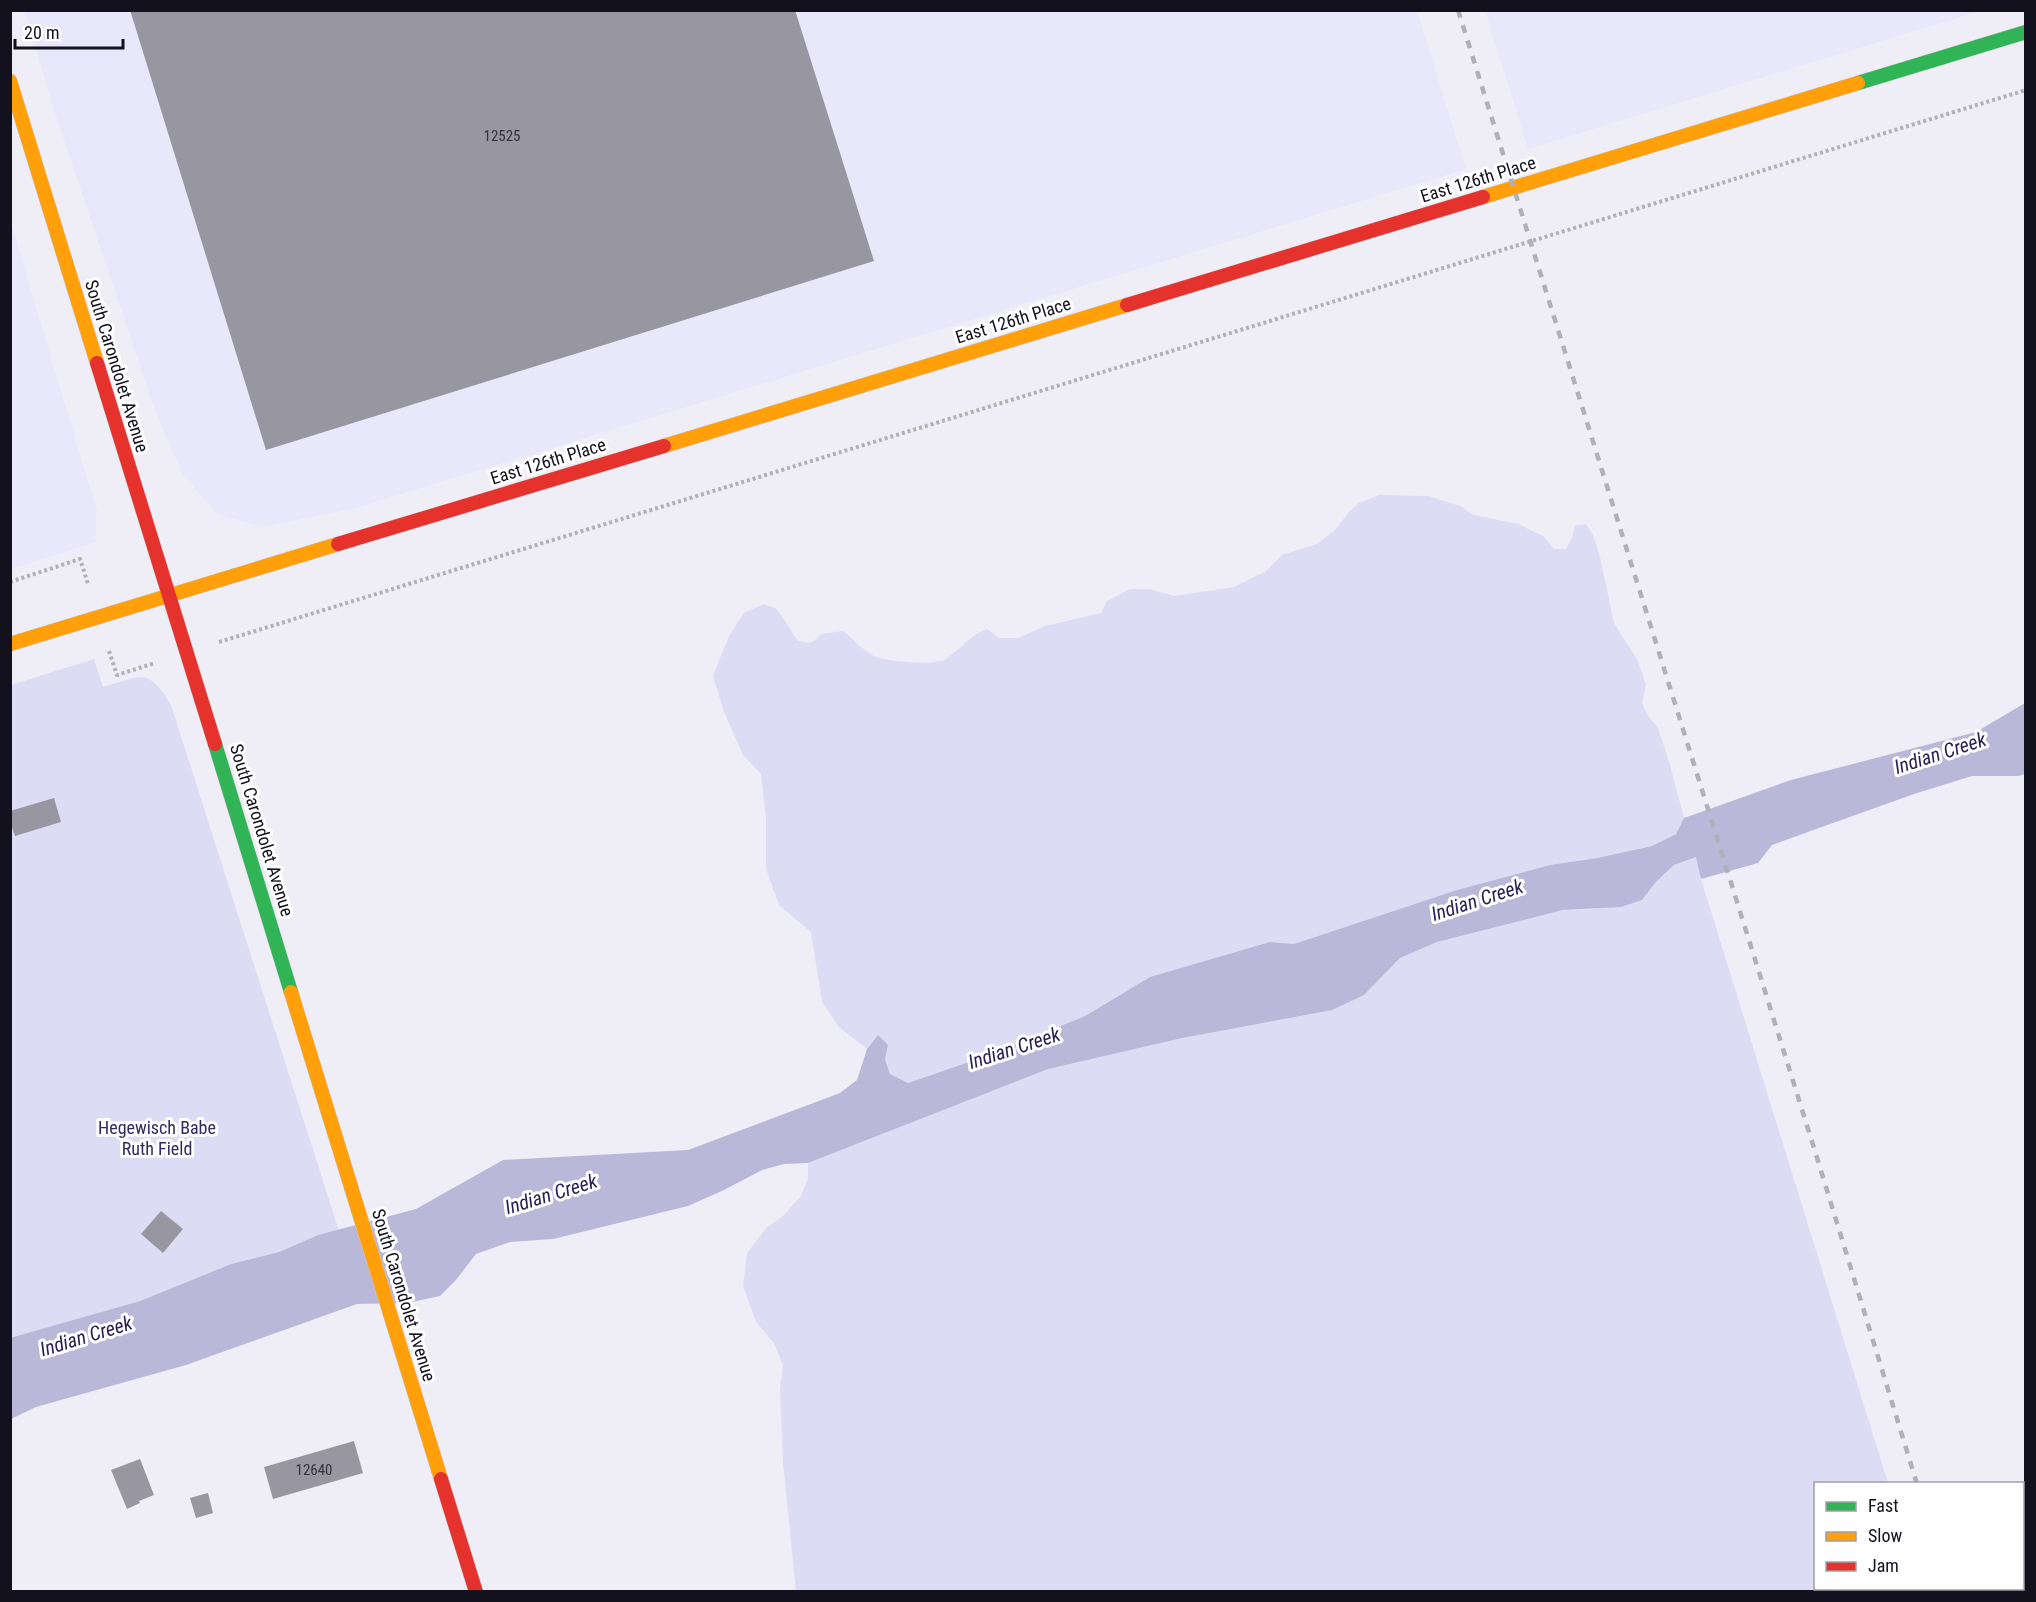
<svg xmlns="http://www.w3.org/2000/svg" width="2036" height="1602" viewBox="0 0 2036 1602" font-family="'Roboto Condensed',sans-serif">
<rect width="100%" height="100%" fill="#efeef6"/>
<path fill="#e9e7fa" d="M 1485,10 L 1980,10 L 1980,11 L 1528,149 Z
M 24,11 L 1417,11 L 1466,169 L 352,509 L 261,527 L 216,513 L 182,473 L 155,411 L 53,107 Z
M 10,220 L 97,511 L 96,542 L 11,569 Z"/>
<path fill="#dddcf5" d="M 1379,495 L 1429,496 L 1460,506 L 1474,515 L 1518,524 L 1543,536 L 1554,549 L 1566,549 L 1572,538 L 1575,526 L 1586,524 L 1593,535 L 1600,557 L 1614,623 L 1638,661 L 1646,685 L 1642,703 L 1648,716 L 1658,728 L 1670,765 L 1684,818 L 1676,834 L 1652,846 L 1597,858 L 1550,865 L 1457,890 L 1294,944 L 1270,942 L 1121,994 L 1085,1016 L 992,1054 L 908,1083 L 890,1074 L 878,1035 L 867,1049 L 839,1027 L 822,1002 L 811,932 L 779,905 L 766,869 L 766,819 L 761,774 L 743,755 L 724,712 L 713,676 L 729,636 L 744,613 L 764,604 L 777,609 L 798,641 L 811,643 L 822,634 L 843,631 C 853,639 862,649 872,655 C 884,662 936,666 946,659 C 961,649 971,634 987,629 L 999,638 L 1018,638 L 1045,626 L 1101,613 L 1107,601 L 1130,589 L 1150,589 L 1174,596 L 1234,587 L 1266,571 L 1282,555 L 1317,544 L 1335,530 L 1349,512 L 1359,503 Z
M 94,659 L 103,687 C 141,676 148,666 171,705 L 339,1231 L 318,1235 L 279,1252 L 231,1264 L 140,1301 L 11,1338 L 11,685 Z
M 1697,856 L 1701,879 L 1888,1483 L 1816,1484 L 1816,1588 L 1920,1588 L 1921,1591 L 796,1591 L 783,1463 L 780,1389 L 783,1365 L 774,1343 L 756,1322 L 743,1286 L 747,1253 L 767,1227 L 782,1217 L 801,1196 L 808,1179 L 808,1163 L 1048,1068 L 1364,995 L 1400,958 L 1437,942 L 1563,910 L 1595,909 L 1642,900 L 1655,883 L 1674,865 Z"/>
<path fill="#bab8d9" d="M 2025,703 L 2025,774 L 2018,776 L 1972,776 L 1914,794 L 1772,845 L 1758,863 L 1701,879 L 1696,857 L 1674,865 L 1655,883 L 1642,900 L 1621,907 L 1563,910 L 1437,942 L 1400,958 L 1364,995 L 1332,1010 L 1182,1038 L 1048,1069 L 808,1163 L 784,1164 L 762,1170 L 724,1190 L 688,1206 L 553,1239 L 510,1242 L 476,1254 L 456,1280 L 440,1296 L 407,1303 L 357,1304 L 186,1365 L 36,1407 L 11,1419 L 10,1338 L 140,1301 L 231,1264 L 279,1252 L 318,1235 L 416,1209 L 503,1160 L 688,1150 L 840,1093 L 857,1080 L 867,1049 L 878,1035 L 888,1045 L 885,1059 L 890,1074 L 908,1083 L 992,1054 L 1085,1016 L 1150,977 L 1270,942 L 1294,944 L 1457,890 L 1550,865 L 1597,858 L 1652,846 L 1676,834 L 1684,818 L 1791,780 L 1976,732 Z"/>
<path fill="#9897a1" d="M 130,10 L 795,10 L 874,261 L 266,450 Z
M 54,798 L 61,822 L 15,836 L 10,822 L 10,811 Z
M 161,1211 L 183,1229 L 163,1253 L 141,1234 Z
M 354,1441 L 363,1473 L 273,1499 L 264,1467 Z
M 140,1459 L 154,1495 L 139,1501 L 140,1503 L 127,1509 L 111,1470 Z
M 208,1493 L 213,1513 L 196,1518 L 190,1498 Z"/>
<g fill="none" stroke-linecap="round" stroke-linejoin="round">
<g stroke="#cccbd2" stroke-width="15">
<path id="fast" d="M 1858,83 L 2026,32
M 215,744 L 291,992"/>
</g>
<g stroke="#cccbd2" stroke-width="15">
<path id="slow" d="M 10,81 L 97,363
M 1483,197 L 1858,83
M 664,446 L 1127,305
M 10,644 L 338,544
M 291,992 L 441,1479"/>
</g>
<g stroke="#cccbd2" stroke-width="15">
<path id="jam" d="M 1127,305 L 1483,197
M 97,363 L 215,744
M 338,544 L 664,446
M 441,1479 L 476,1592"/>
</g>
<path stroke="#b0b0b5" stroke-width="4" stroke-dasharray="3 3" stroke-linecap="butt" d="M 10,582 L 80,559 L 88,584
M 219,642 L 2026,90
M 109,651 L 117,675 L 155,663"/>
<use href="#fast" stroke="#30b455" stroke-width="14"/>
<use href="#slow" stroke="#ff9f0a" stroke-width="14"/>
<use href="#jam" stroke="#e5322d" stroke-width="14"/>
<path stroke="#b1b0b6" stroke-width="4.5" stroke-dasharray="8 8" stroke-linecap="butt" d="M 1458,10 L 1814,1148 L 1917,1484
M 1950,1588 L 1951,1592"/>
</g>
<g text-anchor="middle" dominant-baseline="central" stroke-width="6" stroke-linejoin="round" paint-order="stroke">
<g font-size="15" fill="#34323e">
<text x="502" y="136">12525</text>
<text x="314" y="1470">12640</text>
</g>
<g font-size="18" fill="#12111d" stroke="#fff">
<text transform="translate(1478 179) rotate(-17)">East 126th Place</text>
<text transform="translate(1013 320) rotate(-17)">East 126th Place</text>
<text transform="translate(117 366) rotate(73)">South Carondolet Avenue</text>
<text transform="translate(548 461) rotate(-17)">East 126th Place</text>
<text transform="translate(262 830) rotate(73)">South Carondolet Avenue</text>
<text transform="translate(404 1295) rotate(73)">South Carondolet Avenue</text>
</g>
<g font-size="18" fill="#32295e" stroke="#fff">
<text x="157" y="1127">Hegewisch Babe<tspan x="157" dy="21">Ruth Field</tspan></text>
</g>
<g font-size="20" font-style="italic" fill="#2a2055" stroke="#fff">
<text transform="translate(1940 753) rotate(-18)">Indian Creek</text>
<text transform="translate(1477 900) rotate(-18)">Indian Creek</text>
<text transform="translate(1014 1048) rotate(-18)">Indian Creek</text>
<text transform="translate(551 1194) rotate(-17)">Indian Creek</text>
<text transform="translate(86 1336) rotate(-17)">Indian Creek</text>
</g>
</g>
<rect width="2036" height="1602" fill="none" stroke="#12111d" stroke-width="24"/>
<rect x="1814" y="1482" width="210" height="108" fill="#ffffff" stroke="#a0a0a5" stroke-width="1.5"/>
<rect x="1826" y="1502" width="30" height="9" fill="#30b455" stroke="#a0a0a5" stroke-width="1.5"/>
<text x="1868" y="1512" font-size="18" fill="#12111d">Fast</text>
<rect x="1826" y="1532" width="30" height="9" fill="#ff9f0a" stroke="#a0a0a5" stroke-width="1.5"/>
<text x="1868" y="1542" font-size="18" fill="#12111d">Slow</text>
<rect x="1826" y="1562" width="30" height="9" fill="#e5322d" stroke="#a0a0a5" stroke-width="1.5"/>
<text x="1868" y="1572" font-size="18" fill="#12111d">Jam</text>
<path d="M15 39v9h108v-9" fill="none" stroke="#12111d" stroke-width="3"/>
<text x="24" y="39" font-size="18" fill="#12111d" stroke="#ffffff" stroke-width="4.5" paint-order="stroke">20 m</text>
</svg>
